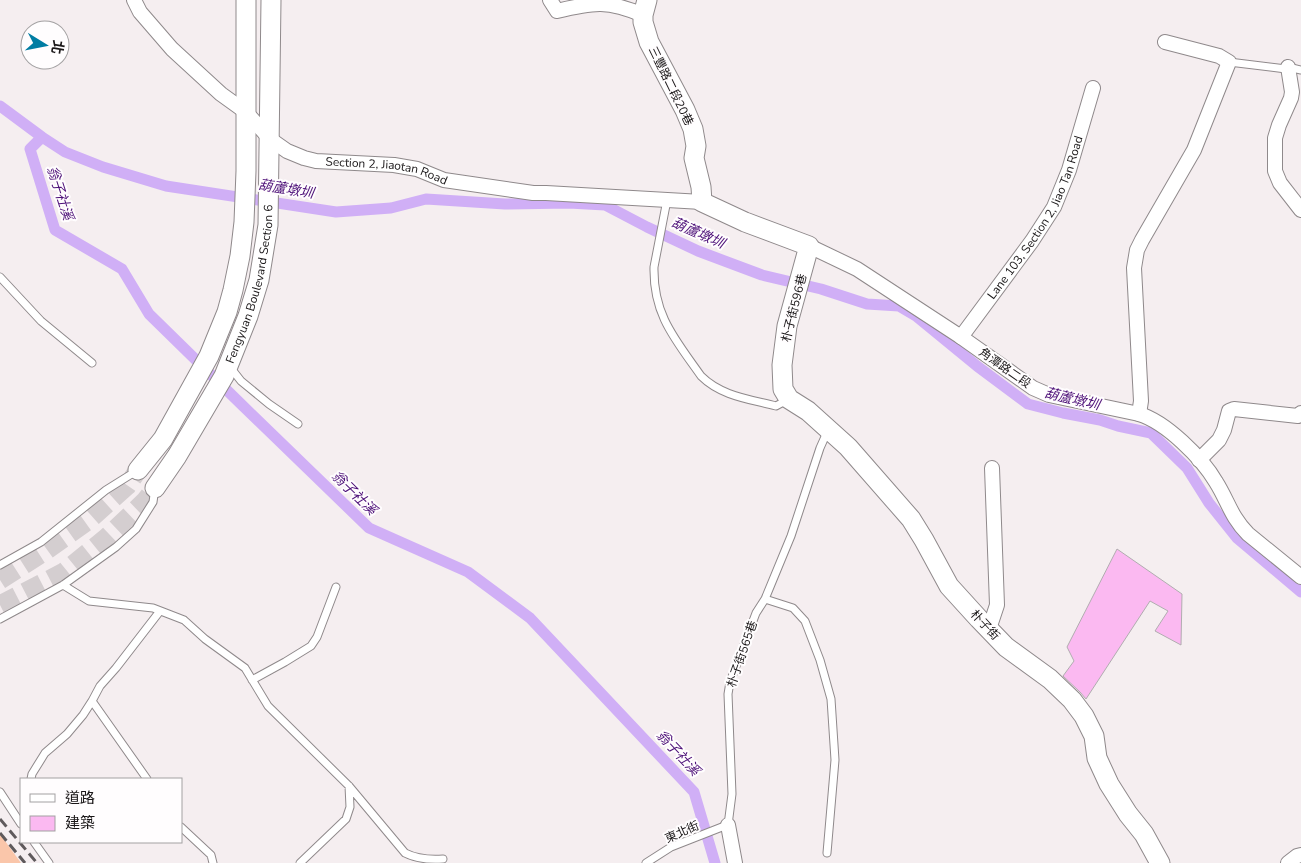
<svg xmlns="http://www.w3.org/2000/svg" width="1301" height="863" viewBox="0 0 1301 863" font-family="'Nunito Sans','Noto Sans TC',sans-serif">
<rect width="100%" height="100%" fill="#f5eef0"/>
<path fill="#fac6aa" d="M 0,834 L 21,863 L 0,863 Z"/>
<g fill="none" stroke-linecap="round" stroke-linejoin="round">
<path stroke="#d0aff6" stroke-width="11" d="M 0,106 L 42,137 L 65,152 L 103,167 L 166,186 L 336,212 L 391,208 L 426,199 L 505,204 L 569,203 L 605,205 L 647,227 L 698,251 L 762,275 L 821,289 L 867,304 L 899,306 L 916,316 L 977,366 L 1028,404 L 1063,413 L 1100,420 L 1118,426 L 1151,433 L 1187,468 L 1209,503 L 1237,538 L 1301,592
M 42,137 L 30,149 L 55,230 L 122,269 L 149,314 L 242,405 L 369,528 L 468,572 L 530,618 L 694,792 L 715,863"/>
</g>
<path fill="#fbb9f1" stroke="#b1adb0" d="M 1117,549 L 1182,594 L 1181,645 L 1155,631 L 1168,611 L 1150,601 L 1086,699 L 1080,692 L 1063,676 L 1074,661 L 1067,647 Z"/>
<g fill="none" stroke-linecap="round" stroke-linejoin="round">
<path stroke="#d4ced0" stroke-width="19" stroke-dasharray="19 9" stroke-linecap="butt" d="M 0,580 L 47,550 L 89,520 L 127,486 L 138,470
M 0,605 L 64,572 L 106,538 L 145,501 L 155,488"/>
<g stroke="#8f898b" stroke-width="9">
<path id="lane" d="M 1229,62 L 1286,69 L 1288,67 L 1301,70
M 667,200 L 654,267 C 653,315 675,339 701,376 C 721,396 749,399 776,406 L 789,399
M 0,277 L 41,321 L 92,363
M 230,367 L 241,381 L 269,404 L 298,424
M 0,565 L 41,542 L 106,490 L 138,470
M 63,585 L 89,601 L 153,608 L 184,620 L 205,639 L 245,668 L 268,706 L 349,786 L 405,853 C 417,859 429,860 443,859
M 765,599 L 793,608 L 805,621 L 820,660 L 831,699 L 835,760 L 827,853
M 0,619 L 63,585 L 116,547 L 136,529 L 153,502 L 155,488
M 252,680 L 285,662 L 311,646 L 317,637 L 336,587
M 92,701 L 147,779
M 31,779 L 32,774 L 45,753 L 67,734 L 83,715 L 92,701 L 100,686 L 116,668 L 160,611
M 0,792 L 21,824
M 181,827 L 211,855 L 213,863
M 34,842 L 49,863
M 300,863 L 346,819 L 350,807 L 349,786
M 646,863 L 671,847 L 722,827 L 728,825 L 732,794 L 728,694 L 730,682 L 756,613 L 765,599 L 791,536 L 820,448 L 828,430"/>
</g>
<g stroke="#8f898b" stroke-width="16">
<g id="street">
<path id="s1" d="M 134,0 L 140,12 L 172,49 L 221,94 L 246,112 L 270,139 L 287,151 L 304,158 L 316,161 L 394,165 L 417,169 L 444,180 L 533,193 L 546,193 L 702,202"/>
<path d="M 550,0 L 557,11 C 594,2 608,0 643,15"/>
<path d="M 1288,67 L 1292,92 L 1291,98 L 1279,125 L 1275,138 L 1275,171 L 1280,183 L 1301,210"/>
<path d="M 809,246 L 857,269 L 961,337 L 1033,388 L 1049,395 L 1139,414 C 1166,422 1202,458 1216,482 C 1228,501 1231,517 1248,534 L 1301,577"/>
<path id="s2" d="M 961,337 L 1032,241 L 1054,207 L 1069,170 L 1093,88"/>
<path d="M 1139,414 L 1141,401 L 1134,268 L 1137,250 L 1142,240 L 1194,150 L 1229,62 L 1219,56 L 1165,42"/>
<path d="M 1199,460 L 1219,440 L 1224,430 L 1229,411 L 1234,409 L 1298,416 L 1301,413"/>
<path d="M 989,629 L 997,605 L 992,468"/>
<path d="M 728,825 L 735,863"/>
<path d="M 1288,863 L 1297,856 L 1301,855"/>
</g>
</g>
<g stroke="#8f898b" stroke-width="21">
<g id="secondary">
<path d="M 647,0 L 643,15 L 643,22 L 649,42 L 685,110 L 693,129 L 696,146 L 694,158 L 701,187 L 702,202 L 745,222 L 809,246 L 787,326 L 782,365 L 783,389 L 789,399 L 808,411 L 848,447 L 911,519 L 924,540 L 949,586 L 979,619 L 1006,647 L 1050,679 L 1072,700 L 1084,716 L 1094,736 L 1097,758 L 1109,784 L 1128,814 L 1144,834 L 1160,863"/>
<path d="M 138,470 L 163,439 L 209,356 L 227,312 L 233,290 L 240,256 L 244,222 L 246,171 L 246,0"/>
<path id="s3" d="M 155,488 L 177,456 L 224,376 L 248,316 L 259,280 L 268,225 L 271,0"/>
</g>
</g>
<use href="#lane" stroke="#fff" stroke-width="7"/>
<use href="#street" stroke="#fff" stroke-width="14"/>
<use href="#secondary" stroke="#fff" stroke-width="19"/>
<path stroke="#5f5a5c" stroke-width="3" stroke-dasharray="10 5" stroke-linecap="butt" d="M 0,819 L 37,863
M 0,833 L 25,863"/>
</g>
<g text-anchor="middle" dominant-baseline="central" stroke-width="4" stroke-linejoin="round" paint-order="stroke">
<g font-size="12" fill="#1a1718" stroke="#fffdfe">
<text transform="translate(671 86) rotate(64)">三豐路二段20巷</text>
<text stroke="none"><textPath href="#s1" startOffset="319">Section 2, Jiaotan Road</textPath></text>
<text stroke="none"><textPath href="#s2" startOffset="142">Lane 103, Section 2, Jiao Tan Road</textPath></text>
<text stroke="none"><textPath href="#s3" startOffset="228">Fengyuan Boulevard Section 6</textPath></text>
<text transform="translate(794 308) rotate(-76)">朴子街596巷</text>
<text transform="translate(1005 368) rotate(35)">角潭路二段</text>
<text transform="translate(985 625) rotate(47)">朴子街</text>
<text transform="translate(742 654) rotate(-71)">朴子街565巷</text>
<text transform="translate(682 832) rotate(-24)">東北街</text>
</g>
<g font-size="14" font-style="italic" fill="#4d1078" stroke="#fffdfe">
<text transform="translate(286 189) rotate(9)">葫蘆墩圳</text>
<text transform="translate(60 193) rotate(72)">翁子社溪</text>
<text transform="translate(698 233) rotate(24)">葫蘆墩圳</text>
<text transform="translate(1072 399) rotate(13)">葫蘆墩圳</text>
<text transform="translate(354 493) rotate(44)">翁子社溪</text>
<text transform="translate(678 753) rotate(47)">翁子社溪</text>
</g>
</g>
<rect x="20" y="778" width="162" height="65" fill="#fffdfe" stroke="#a3a1a2"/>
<rect x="30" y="794" width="25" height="8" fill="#ffffff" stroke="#a3a1a2"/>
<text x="65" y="803" font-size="15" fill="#1a1718">道路</text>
<rect x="30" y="816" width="25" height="15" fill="#fbb9f1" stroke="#a3a1a2"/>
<text x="65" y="828" font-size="15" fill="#1a1718">建築</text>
<g transform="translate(45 45) rotate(100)"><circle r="24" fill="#fffdfe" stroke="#a3a1a2"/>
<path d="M0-4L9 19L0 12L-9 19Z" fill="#007da3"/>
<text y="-8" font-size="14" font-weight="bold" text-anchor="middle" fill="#1a1718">北</text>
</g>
</svg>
